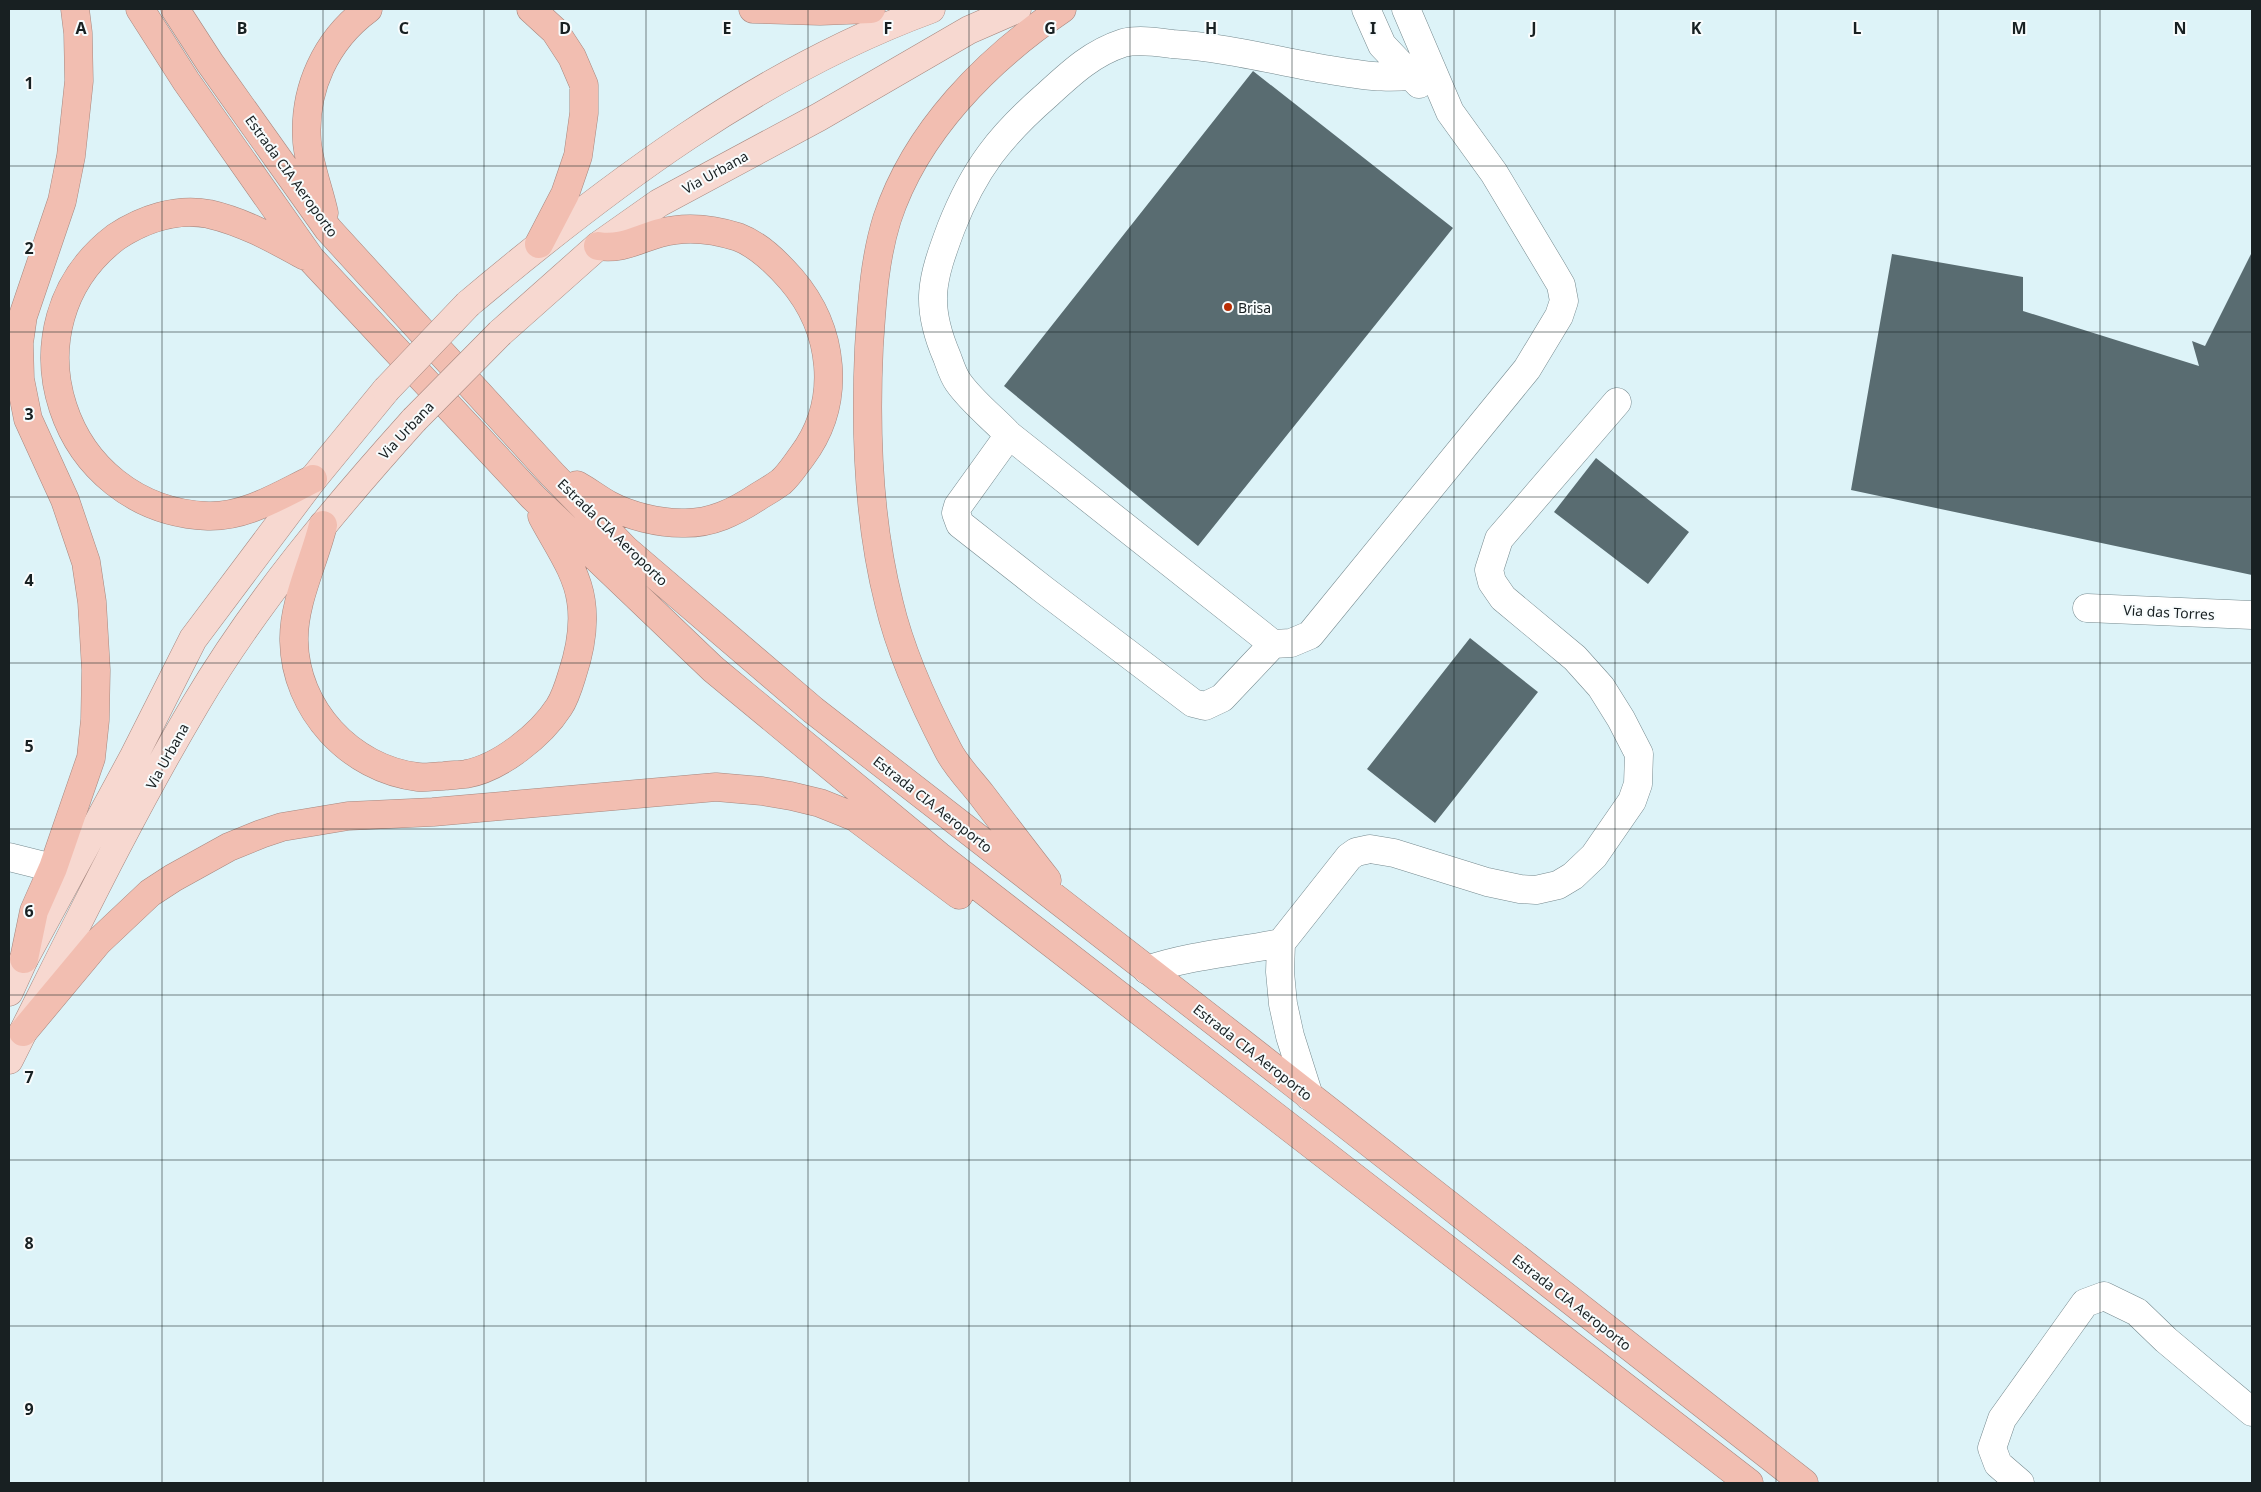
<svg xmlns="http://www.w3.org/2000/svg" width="2261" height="1492" viewBox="0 0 2261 1492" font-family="'Noto Sans',sans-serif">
<rect width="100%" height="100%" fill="#ddf3f8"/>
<path fill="#596c71" d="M 1253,71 L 1453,228 L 1198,546 L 1004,386 Z
M 2252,252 L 2252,575 L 1851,490 L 1892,254 L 2023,277 L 2023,311 L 2199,366 L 2192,341 L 2205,346 Z
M 1596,458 L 1689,532 L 1648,584 L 1554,512 Z
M 1470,638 L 1538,692 L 1435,823 L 1367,769 Z"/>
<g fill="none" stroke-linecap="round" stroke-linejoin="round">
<g stroke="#768a8f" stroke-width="29">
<path id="minor" d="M 1366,9 L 1382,45 L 1419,84
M 1406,9 L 1450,112 L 1494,173 L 1551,268 L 1561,285 L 1564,301 L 1559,316 L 1527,369 L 1310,635 L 1291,643 L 1273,644 L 1222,698 L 1205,706 L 1193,703 L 1044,590 L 960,524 L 956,513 L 958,506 L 1009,435 C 993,418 972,402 958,382 C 953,375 950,365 947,357 C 924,304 932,279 951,228 C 974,169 1000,136 1047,95 C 1071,73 1092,53 1123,43 C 1138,39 1157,42 1172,44 C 1223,47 1273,60 1324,69 C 1361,75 1395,82 1432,71
M 1009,435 L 1273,644
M 2087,608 L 2252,615
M 9,857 L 53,868
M 1147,970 C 1191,955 1236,952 1281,943
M 1309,1096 L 1290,1036 L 1283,1004 L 1280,972 L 1281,943 L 1349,857 L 1356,852 L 1370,849 L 1394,853 L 1487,882 L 1520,889 L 1536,890 L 1558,885 L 1573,876 L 1594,856 L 1632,801 L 1638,784 L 1639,754 L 1621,719 L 1601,687 L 1575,658 L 1503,598 L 1492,582 L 1489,570 L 1499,539 L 1617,402
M 2020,1483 L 1998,1464 L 1992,1448 L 2002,1419 L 2085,1303 L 2104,1296 L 2137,1312 L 2166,1340 L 2252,1412"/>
</g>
<g stroke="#a6877f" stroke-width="29">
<path id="major" d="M 468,304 C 607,187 759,72 931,9
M 500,333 L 598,246 L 659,203 L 819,117 L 969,30 L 1017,9
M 9,992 L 24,959 L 133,758 L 193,639 L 313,479 L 386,390
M 9,1060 C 69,941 127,820 195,705 C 256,602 334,509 414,420"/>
</g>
<g stroke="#a6877f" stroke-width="29">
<path id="highway" d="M 140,9 L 186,81 L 311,259 L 533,497 L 713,669 L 939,856 L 1749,1483
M 175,9 L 210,63 L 328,229 L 552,474 L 626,550 L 813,710 L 1242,1043 L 1804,1483
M 531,9 L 555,31 L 572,57 L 584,85 L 584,113 L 578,156 L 565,194 L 539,244
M 753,9 L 820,11 L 871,9
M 324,213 C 319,190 309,165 307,142 C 303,89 326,40 368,9
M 305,256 C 274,239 244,222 209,214 C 176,208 143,219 116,237 C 0,325 60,510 208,516 C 246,517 280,495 313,479
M 577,485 C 588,491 598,499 609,505 C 630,516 658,523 682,523 C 711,524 735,512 759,496 C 766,492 774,487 781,482 C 789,475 796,464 802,456 C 843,401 834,329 791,279 C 776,262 759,245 738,237 C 713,229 685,226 660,233 C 638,239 621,250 598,246
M 323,525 C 314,562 293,603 294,641 C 295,709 350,769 418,777 C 426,778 435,776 444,776 C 451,775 459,775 466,774 C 500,768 541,735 559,707 C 565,698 569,685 572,675 C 580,651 585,627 581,601 C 577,571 556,543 542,516
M 1047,880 C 1025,852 1003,823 981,794 C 970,780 956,766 948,750 C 924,704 901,654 889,603 C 868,520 865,431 869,347 C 872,303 874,261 887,219 C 916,131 987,60 1062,9
M 24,959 L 34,911 L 53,868 L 91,758 L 95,720 L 96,670 L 92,602 L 86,562 L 65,500 L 28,419 L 20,379 L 19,343 L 23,316 L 62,201 L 71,156 L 79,81 L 78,33 L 75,9
M 23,1032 L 98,942 L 150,893 L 173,878 L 229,847 L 261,834 L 282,827 L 348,816 L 433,812 L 716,787 L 762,791 L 791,796 L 820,803 L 855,817 L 959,895"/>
</g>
<use href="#minor" stroke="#fff" stroke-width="28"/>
<use href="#major" stroke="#f7d8d0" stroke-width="28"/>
<use href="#highway" stroke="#f2beb1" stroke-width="28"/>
<g stroke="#a6877f" stroke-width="29" stroke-linecap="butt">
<path id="major-bridge" d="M 386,390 L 468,304
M 414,420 L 500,333"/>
</g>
<use href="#major-bridge" stroke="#f7d8d0" stroke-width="28"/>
</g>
<path fill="none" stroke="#182022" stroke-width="1" stroke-opacity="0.55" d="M 162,9 L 162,1483M 323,9 L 323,1483M 484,9 L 484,1483M 646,9 L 646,1483M 808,9 L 808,1483M 969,9 L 969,1483M 1130,9 L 1130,1483M 1292,9 L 1292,1483M 1454,9 L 1454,1483M 1615,9 L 1615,1483M 1776,9 L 1776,1483M 1938,9 L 1938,1483M 2100,9 L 2100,1483M 9,166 L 2252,166M 9,332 L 2252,332M 9,497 L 2252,497M 9,663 L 2252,663M 9,829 L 2252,829M 9,995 L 2252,995M 9,1160 L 2252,1160M 9,1326 L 2252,1326"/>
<circle fill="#b82e05" stroke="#f8fcfd" stroke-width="2" cx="1228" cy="307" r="5"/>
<g text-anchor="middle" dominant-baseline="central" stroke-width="4" stroke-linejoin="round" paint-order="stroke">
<g font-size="14" fill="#182022" stroke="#f8fcfd">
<text transform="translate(715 172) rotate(-29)">Via Urbana</text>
<text transform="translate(292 176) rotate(54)">Estrada CIA Aeroporto</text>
<text transform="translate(406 430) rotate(-47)">Via Urbana</text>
<text transform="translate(613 532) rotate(44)">Estrada CIA Aeroporto</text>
<text transform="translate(2169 612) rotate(3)">Via das Torres</text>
<text transform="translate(167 756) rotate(-61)">Via Urbana</text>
<text transform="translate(933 804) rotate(38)">Estrada CIA Aeroporto</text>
<text transform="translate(1253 1052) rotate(38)">Estrada CIA Aeroporto</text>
<text transform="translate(1572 1302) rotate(38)">Estrada CIA Aeroporto</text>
</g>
<g font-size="14" fill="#182022" stroke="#f8fcfd" text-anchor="start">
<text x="1238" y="307">Brisa</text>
</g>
</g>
<g font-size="16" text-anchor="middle" font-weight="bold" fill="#182022" stroke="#f8fcfd" stroke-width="4" stroke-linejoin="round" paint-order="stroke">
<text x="81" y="34">A</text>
<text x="242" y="34">B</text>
<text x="404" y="34">C</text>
<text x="565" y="34">D</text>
<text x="727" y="34">E</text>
<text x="888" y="34">F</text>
<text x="1050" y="34">G</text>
<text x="1211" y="34">H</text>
<text x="1373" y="34">I</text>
<text x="1534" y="34">J</text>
<text x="1696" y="34">K</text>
<text x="1857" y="34">L</text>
<text x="2019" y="34">M</text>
<text x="2180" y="34">N</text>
<text x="29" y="89">1</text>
<text x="29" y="254">2</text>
<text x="29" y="420">3</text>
<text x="29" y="586">4</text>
<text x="29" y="752">5</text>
<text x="29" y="917">6</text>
<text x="29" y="1083">7</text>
<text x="29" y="1249">8</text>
<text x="29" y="1415">9</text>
</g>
<rect width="2261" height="1492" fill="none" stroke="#182022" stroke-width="20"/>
</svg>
